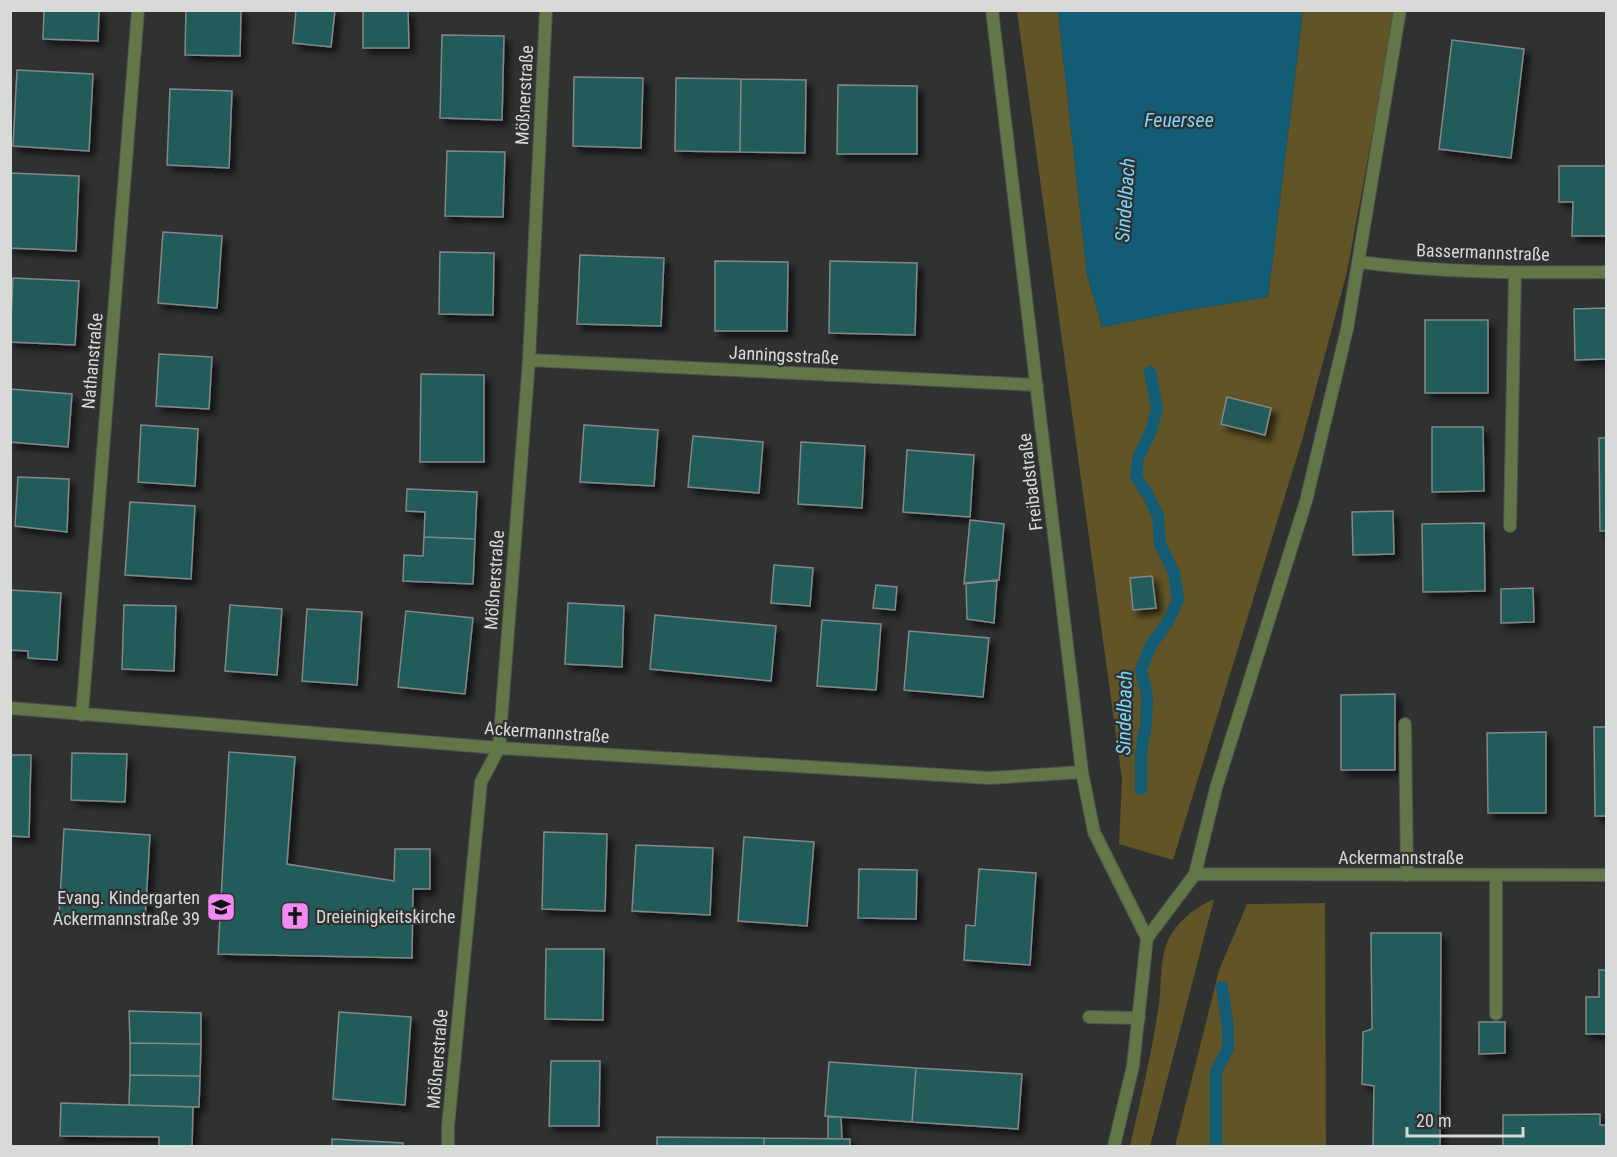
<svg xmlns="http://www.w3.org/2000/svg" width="1617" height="1157" viewBox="0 0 1617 1157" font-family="'Roboto Condensed',sans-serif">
<defs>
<filter id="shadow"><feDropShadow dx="5.5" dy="5.5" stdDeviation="3" flood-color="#0009"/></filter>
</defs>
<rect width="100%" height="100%" fill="#2f3230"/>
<path fill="#615426" d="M 1017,11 L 1058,11 L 1087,274 L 1102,327 L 1177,312 L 1268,297 L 1303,11 L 1395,11 L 1347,272 L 1303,437 L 1173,860 L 1119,844 L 1122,779 Z
M 1214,899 L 1150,1146 L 1130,1146 C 1140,1102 1151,1056 1158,1010 C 1162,989 1159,966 1166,946 C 1173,924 1194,908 1214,899 Z
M 1325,903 L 1326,1146 L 1175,1146 L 1219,970 L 1247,904 Z"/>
<path fill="#135c76" d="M 1058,11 L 1303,11 L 1268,297 L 1177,312 L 1102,327 L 1087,274 Z"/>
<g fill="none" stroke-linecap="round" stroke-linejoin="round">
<path stroke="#135c76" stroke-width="12" d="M 1141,789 L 1141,753 L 1146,723 L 1147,696 L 1141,670 L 1150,647 L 1169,620 L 1178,599 L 1174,573 L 1160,544 L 1158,516 L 1148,495 L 1136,477 L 1138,458 L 1151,431 L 1157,408 L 1150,372
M 1216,1146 L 1216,1071 L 1228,1049 L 1228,1028 L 1222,987"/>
</g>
<path fill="#215b5a" stroke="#838787" stroke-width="1.5" filter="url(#shadow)" d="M 44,10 L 99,10 L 98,41 L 43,39 Z
M 186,10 L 241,10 L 240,56 L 185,55 Z
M 296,10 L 335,10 L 331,47 L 293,43 Z
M 363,10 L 408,10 L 409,48 L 363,48 Z
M 442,35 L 504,36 L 502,120 L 440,118 Z
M 1452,40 L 1524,49 L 1511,158 L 1439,149 Z
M 17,70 L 93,74 L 89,151 L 13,146 Z
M 574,77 L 643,78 L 641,148 L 573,146 Z
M 676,78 L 741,79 L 740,152 L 675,151 Z
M 741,79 L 806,80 L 805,153 L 740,152 Z
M 838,85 L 917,86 L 917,154 L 837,154 Z
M 170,89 L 232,91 L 229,168 L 167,165 Z
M 447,151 L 505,152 L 503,217 L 445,216 Z
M 1559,166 L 1606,166 L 1606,236 L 1572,236 L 1573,202 L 1559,202 Z
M 10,173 L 79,176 L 76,251 L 10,248 Z
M 163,232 L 222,236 L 217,308 L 158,303 Z
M 440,252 L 494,253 L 493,315 L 439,314 Z
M 580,255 L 664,258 L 661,326 L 577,324 Z
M 715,261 L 788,262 L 787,331 L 715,331 Z
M 830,261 L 917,263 L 915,335 L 829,333 Z
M 13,278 L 79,281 L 75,345 L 10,342 Z
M 1606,308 L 1606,359 L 1575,360 L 1574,309 Z
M 1425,320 L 1488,320 L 1488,393 L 1425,393 Z
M 159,354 L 212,357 L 209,409 L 156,406 Z
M 421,374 L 484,375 L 484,462 L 420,462 Z
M 10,389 L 72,394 L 68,447 L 10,442 Z
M 1227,397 L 1271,408 L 1265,435 L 1221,424 Z
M 141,425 L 198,429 L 195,486 L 138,482 Z
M 584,425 L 658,430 L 654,486 L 580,482 Z
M 1432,427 L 1483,427 L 1484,491 L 1432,492 Z
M 693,436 L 763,442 L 759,493 L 688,487 Z
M 1599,438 L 1606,438 L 1606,531 L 1600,531 Z
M 801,442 L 865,446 L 862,508 L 798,504 Z
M 907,450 L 974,455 L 970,517 L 903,512 Z
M 18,477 L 69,479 L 67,532 L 15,526 Z
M 407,489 L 477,492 L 475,539 L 424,537 L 425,512 L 406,511 Z
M 130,502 L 195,506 L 191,579 L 125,575 Z
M 1393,511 L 1394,554 L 1353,555 L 1352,512 Z
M 970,520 L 1004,524 L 999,580 L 964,584 Z
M 1484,523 L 1485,591 L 1423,592 L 1422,524 Z
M 424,537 L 475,539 L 473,584 L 403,581 L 404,555 L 423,556 Z
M 774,565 L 813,568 L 810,606 L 771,603 Z
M 1152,576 L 1156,608 L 1133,610 L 1130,578 Z
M 997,580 L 994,623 L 967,619 L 966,583 Z
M 876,585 L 897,587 L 895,610 L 873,608 Z
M 1533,588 L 1534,622 L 1501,623 L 1501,589 Z
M 10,590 L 61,593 L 57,660 L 28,658 L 28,651 L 10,650 Z
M 568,603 L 624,606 L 622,667 L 565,664 Z
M 124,605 L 176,606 L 174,671 L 122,669 Z
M 230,605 L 282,609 L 277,675 L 225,671 Z
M 307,609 L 362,612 L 357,685 L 302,681 Z
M 406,611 L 473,618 L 465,694 L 398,687 Z
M 655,615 L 776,626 L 771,681 L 650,669 Z
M 822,620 L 881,624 L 876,690 L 817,686 Z
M 909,631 L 989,638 L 983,697 L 904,690 Z
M 1395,694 L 1395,770 L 1341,770 L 1341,695 Z
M 1594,727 L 1606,727 L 1606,816 L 1595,816 Z
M 1546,732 L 1546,813 L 1488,813 L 1487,733 Z
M 229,752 L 295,757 L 287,864 L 394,881 L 395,849 L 430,849 L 430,889 L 413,889 L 412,958 L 218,954 Z
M 72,753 L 127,754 L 125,802 L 71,800 Z
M 10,755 L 31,755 L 29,837 L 10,836 Z
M 64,829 L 150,835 L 145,920 L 59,915 Z
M 544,832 L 607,834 L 605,911 L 542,909 Z
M 744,837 L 814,842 L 807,926 L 738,921 Z
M 636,845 L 713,848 L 710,915 L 632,911 Z
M 859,869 L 917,870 L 916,919 L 858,918 Z
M 979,869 L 1036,873 L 1030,965 L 964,960 L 966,925 L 975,926 Z
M 1371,933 L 1441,933 L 1440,1146 L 1373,1146 L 1374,1086 L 1362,1084 L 1363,1032 L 1372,1029 Z
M 546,949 L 604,949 L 603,1020 L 545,1019 Z
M 1599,970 L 1606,970 L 1606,1034 L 1586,1034 L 1586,997 L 1599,997 Z
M 129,1011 L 201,1013 L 201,1044 L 130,1043 Z
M 339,1012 L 411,1017 L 405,1105 L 333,1099 Z
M 1479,1022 L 1505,1022 L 1505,1053 L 1479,1054 Z
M 130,1043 L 201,1044 L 200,1076 L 130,1075 Z
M 551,1061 L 600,1061 L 599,1126 L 549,1126 Z
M 829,1062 L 916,1068 L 912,1122 L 825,1116 Z
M 916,1068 L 1022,1074 L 1018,1129 L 912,1122 Z
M 130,1075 L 200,1076 L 199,1107 L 129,1105 Z
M 61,1103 L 193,1107 L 192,1146 L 159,1146 L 159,1137 L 60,1136 Z
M 1600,1114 L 1600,1125 L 1606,1125 L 1606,1146 L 1503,1146 L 1503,1115 Z
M 828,1117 L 841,1117 L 842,1139 L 828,1139 Z
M 657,1137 L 764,1138 L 764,1146 L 657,1146 Z
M 764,1138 L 850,1139 L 850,1146 L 764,1146 Z
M 332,1139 L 403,1143 L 403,1146 L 332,1146 Z"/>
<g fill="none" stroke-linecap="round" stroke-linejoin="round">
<g stroke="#4d504e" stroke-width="14">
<path id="lane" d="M 1510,526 L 1515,273
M 1405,724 L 1407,875
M 1496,1014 L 1496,875
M 1089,1017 L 1139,1018"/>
</g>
<g stroke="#4d504e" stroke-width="14">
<path id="street" d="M 992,10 L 1082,772 L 1094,832 L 1147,938
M 1359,262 C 1441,273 1524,273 1606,272
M 529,360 L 1037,385
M 10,708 L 499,748 L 990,778 L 1082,772
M 82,715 L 138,10
M 1195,874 L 1606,875
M 448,1146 L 448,1127 L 481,782 L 499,748 L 529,360 L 546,10
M 1114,1146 L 1133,1066 L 1147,938 L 1195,874 L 1216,788 L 1306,501 L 1347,329 L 1400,10"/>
</g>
<use href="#lane" stroke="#637648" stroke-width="12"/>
<use href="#street" stroke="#637648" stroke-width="12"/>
</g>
<defs>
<g id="school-square" transform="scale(1.5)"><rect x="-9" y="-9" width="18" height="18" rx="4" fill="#f28af2" stroke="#2f3230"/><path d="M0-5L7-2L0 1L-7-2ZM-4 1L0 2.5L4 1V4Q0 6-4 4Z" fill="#111"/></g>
<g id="church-square" transform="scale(1.5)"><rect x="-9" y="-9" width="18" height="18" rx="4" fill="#f28af2" stroke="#2f3230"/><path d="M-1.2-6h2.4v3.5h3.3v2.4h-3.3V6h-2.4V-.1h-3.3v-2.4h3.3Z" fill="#111"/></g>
</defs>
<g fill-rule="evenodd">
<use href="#school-square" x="221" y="907"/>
<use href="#church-square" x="295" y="916"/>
</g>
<g text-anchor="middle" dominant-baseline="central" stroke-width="4.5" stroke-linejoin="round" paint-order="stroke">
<g font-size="18" fill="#d8dad8" stroke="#2f3230">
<text transform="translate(524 95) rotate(-87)">Mößnerstraße</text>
<text transform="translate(1483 252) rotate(2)">Bassermannstraße</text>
<text transform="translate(784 355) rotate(3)">Janningsstraße</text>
<text transform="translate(92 361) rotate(-85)">Nathanstraße</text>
<text transform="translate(1030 482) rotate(-97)">Freibadstraße</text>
<text transform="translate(494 580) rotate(-86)">Mößnerstraße</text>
<text transform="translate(547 732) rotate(4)">Ackermannstraße</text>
<text x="1401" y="857">Ackermannstraße</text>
<text transform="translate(437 1059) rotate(-85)">Mößnerstraße</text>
</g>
<g font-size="18" fill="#d8dad8" stroke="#2f3230" text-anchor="end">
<text x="200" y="897">Evang. Kindergarten<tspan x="200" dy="21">Ackermannstraße 39</tspan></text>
<text x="316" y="916" text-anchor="start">Dreieinigkeitskirche</text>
</g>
<g font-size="20" font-style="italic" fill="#7ad6fc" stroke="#2f3230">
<text x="1179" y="120">Feuersee</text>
<text transform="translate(1125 200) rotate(-86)">Sindelbach</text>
<text transform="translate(1124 713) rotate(-89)">Sindelbach</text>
</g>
</g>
<rect width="1617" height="1157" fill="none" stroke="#d8dad8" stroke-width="24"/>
<path d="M1407 1127v9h116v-9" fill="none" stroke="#d8dad8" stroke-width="3"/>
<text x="1416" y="1127" font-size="18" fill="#d8dad8" stroke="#2f3230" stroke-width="4.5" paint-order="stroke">20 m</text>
</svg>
